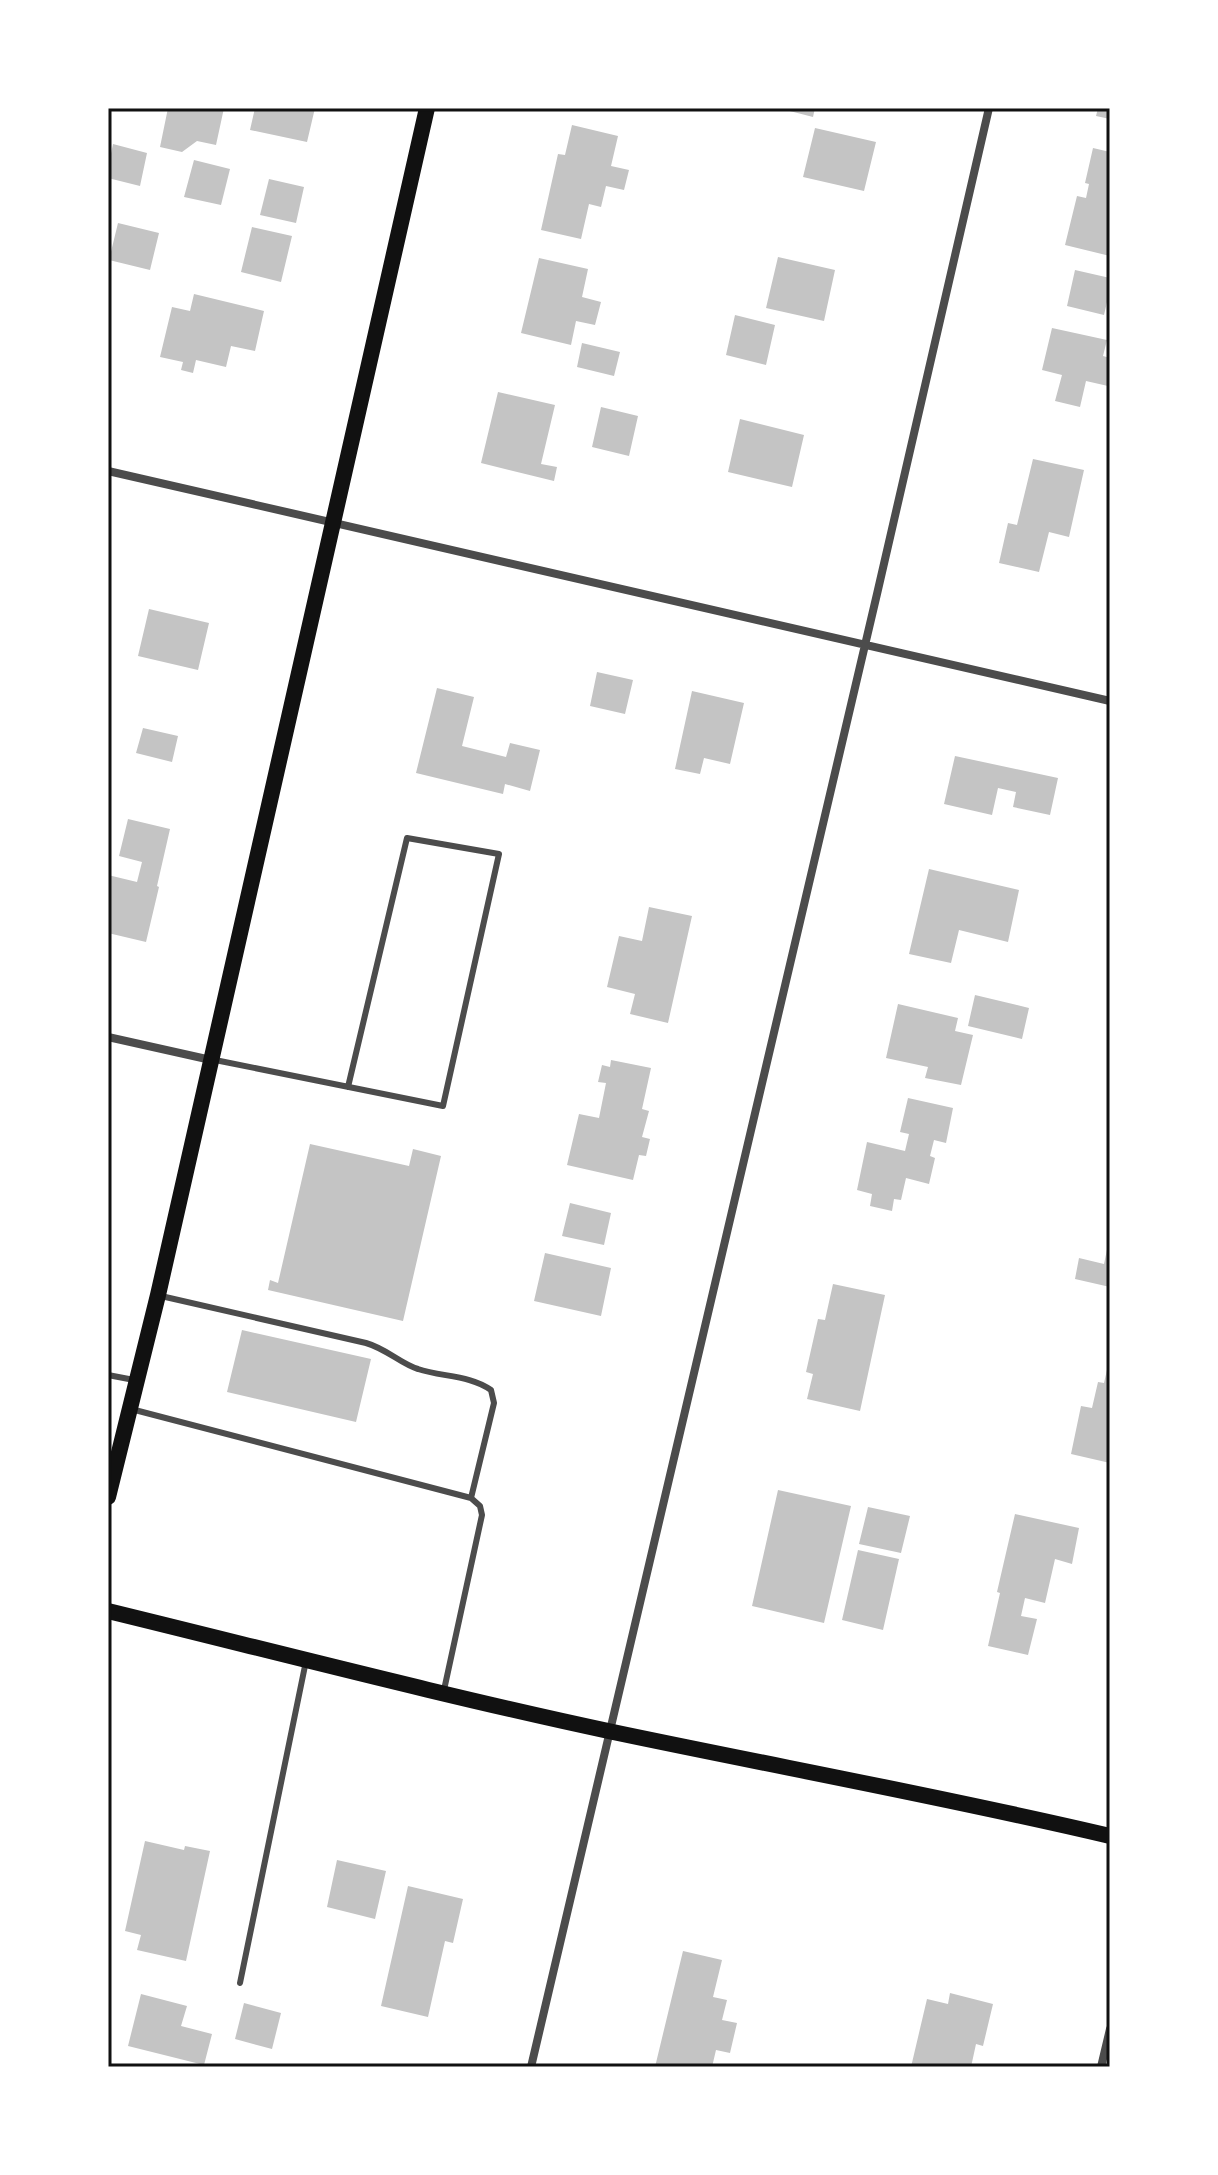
<svg xmlns="http://www.w3.org/2000/svg" width="1218" height="2175" viewBox="0 0 1218 2175" font-family="'Sofia Sans Condensed',sans-serif">
<rect width="100%" height="100%" fill="#fff"/>
<path fill="#c4c4c4" d="M 168,108 L 224,108 L 216,145 L 197,141 L 182,152 L 160,147 Z
M 255,108 L 315,108 L 307,142 L 250,130 Z
M 778,108 L 815,108 L 813,117 Z
M 1098,108 L 1110,108 L 1110,119 L 1096,116 Z
M 572,125 L 618,136 L 611,166 L 629,170 L 624,190 L 606,186 L 601,207 L 589,204 L 581,239 L 541,230 L 558,154 L 565,155 Z
M 815,128 L 876,142 L 864,191 L 803,177 Z
M 113,144 L 147,153 L 140,186 L 108,178 L 108,168 Z
M 1093,148 L 1110,152 L 1110,256 L 1065,245 L 1077,196 L 1086,198 L 1089,184 L 1085,183 Z
M 194,160 L 230,169 L 221,205 L 184,197 Z
M 269,179 L 304,187 L 296,223 L 260,215 Z
M 118,223 L 159,233 L 150,270 L 109,260 Z
M 252,227 L 292,236 L 281,282 L 241,272 Z
M 778,257 L 835,270 L 824,321 L 766,308 Z
M 539,258 L 588,269 L 582,297 L 601,302 L 595,325 L 576,321 L 571,345 L 521,333 Z
M 1075,270 L 1110,278 L 1110,289 L 1104,315 L 1067,306 Z
M 194,294 L 264,311 L 255,351 L 231,346 L 226,367 L 196,360 L 193,373 L 181,370 L 183,362 L 160,357 L 172,307 L 190,311 Z
M 735,315 L 775,325 L 766,365 L 726,355 Z
M 1052,328 L 1107,340 L 1103,356 L 1110,358 L 1108,386 L 1086,381 L 1080,407 L 1055,401 L 1062,375 L 1042,370 Z
M 582,343 L 620,352 L 614,376 L 577,367 Z
M 498,392 L 555,405 L 541,464 L 557,467 L 554,481 L 481,463 Z
M 601,407 L 638,416 L 629,456 L 592,447 Z
M 740,419 L 804,435 L 792,487 L 728,472 Z
M 1033,459 L 1084,470 L 1069,537 L 1049,532 L 1039,572 L 999,563 L 1008,523 L 1017,525 Z
M 149,609 L 209,623 L 198,670 L 138,656 Z
M 597,672 L 633,680 L 625,714 L 590,706 Z
M 437,688 L 474,697 L 462,746 L 506,757 L 510,743 L 540,750 L 530,791 L 505,784 L 503,794 L 416,773 Z
M 692,691 L 744,703 L 730,764 L 704,758 L 700,774 L 675,769 Z
M 143,728 L 178,736 L 172,762 L 136,753 Z
M 955,756 L 1058,778 L 1050,815 L 1013,807 L 1016,792 L 998,788 L 992,815 L 944,804 Z
M 128,819 L 170,829 L 157,886 L 159,887 L 146,942 L 108,933 L 108,875 L 137,882 L 142,862 L 119,856 Z
M 929,869 L 1019,890 L 1008,942 L 959,930 L 951,963 L 909,954 Z
M 649,907 L 692,916 L 668,1023 L 630,1014 L 635,994 L 607,987 L 619,936 L 642,941 Z
M 975,995 L 1029,1008 L 1022,1039 L 968,1026 Z
M 898,1004 L 958,1018 L 955,1031 L 973,1035 L 961,1085 L 925,1078 L 928,1067 L 886,1058 Z
M 611,1060 L 651,1068 L 642,1109 L 649,1111 L 642,1137 L 650,1139 L 646,1156 L 639,1155 L 633,1180 L 567,1165 L 579,1114 L 599,1118 L 606,1083 L 598,1082 L 602,1065 L 610,1067 Z
M 908,1098 L 953,1108 L 946,1143 L 934,1140 L 930,1156 L 935,1158 L 929,1184 L 906,1178 L 901,1200 L 894,1199 L 892,1211 L 870,1206 L 872,1194 L 857,1190 L 867,1142 L 905,1151 L 909,1134 L 900,1132 Z
M 310,1144 L 409,1166 L 413,1149 L 441,1156 L 403,1321 L 268,1290 L 270,1280 L 278,1283 Z
M 570,1203 L 611,1213 L 604,1245 L 562,1236 Z
M 1109,1240 L 1110,1287 L 1075,1279 L 1079,1258 L 1104,1264 Z
M 545,1253 L 611,1268 L 601,1316 L 534,1301 Z
M 833,1284 L 885,1295 L 860,1411 L 807,1399 L 813,1374 L 806,1372 L 818,1319 L 825,1320 Z
M 242,1330 L 371,1359 L 356,1422 L 227,1392 Z
M 1109,1361 L 1110,1361 L 1110,1463 L 1071,1454 L 1081,1406 L 1092,1408 L 1098,1382 L 1104,1383 Z
M 778,1490 L 851,1506 L 824,1623 L 752,1606 Z
M 868,1507 L 910,1516 L 901,1553 L 859,1544 Z
M 1015,1514 L 1079,1528 L 1072,1564 L 1055,1559 L 1045,1603 L 1025,1598 L 1021,1616 L 1037,1619 L 1028,1655 L 988,1646 L 1000,1593 L 997,1592 Z
M 858,1550 L 899,1559 L 883,1630 L 842,1620 Z
M 145,1841 L 184,1850 L 185,1846 L 210,1851 L 186,1961 L 137,1950 L 141,1935 L 125,1931 Z
M 337,1860 L 386,1871 L 375,1919 L 327,1907 Z
M 408,1886 L 463,1899 L 453,1943 L 445,1941 L 428,2017 L 381,2006 Z
M 683,1951 L 722,1960 L 713,1997 L 727,2000 L 722,2020 L 737,2023 L 730,2053 L 716,2050 L 712,2067 L 655,2067 Z
M 950,1993 L 993,2004 L 983,2046 L 976,2044 L 971,2067 L 911,2067 L 927,1999 L 948,2004 Z
M 141,1994 L 187,2006 L 181,2026 L 212,2034 L 204,2065 L 128,2046 Z
M 244,2003 L 281,2013 L 272,2049 L 235,2039 Z"/>
<g fill="none" stroke-linecap="round" stroke-linejoin="round">
<path stroke="#4c4c4c" stroke-width="6" d="M 215,1060 L 443,1106 L 499,854 L 407,838 L 348,1087
M 161,1296 L 366,1343 C 387,1349 401,1364 418,1369 C 442,1377 470,1375 491,1390 L 494,1403 L 471,1498
M 108,1375 L 134,1380
M 131,1409 L 471,1498 L 480,1506 L 482,1515 L 444,1690
M 240,1983 L 306,1661"/>
<path stroke="#4c4c4c" stroke-width="8" d="M 108,471 L 1110,701
M 108,1037 L 211,1060
M 531,2067 L 877,594 L 989,108
M 1101,2067 L 1110,2029"/>
<path stroke="#111" stroke-width="16" d="M 108,1497 L 158,1295 L 427,108
M 108,1611 C 276,1652 444,1696 613,1732 C 779,1767 945,1797 1110,1836"/>
</g>
<rect width="1218" height="2175" fill="none" stroke="#ffffff" stroke-width="220"/>
<rect x="110" y="110" width="998" height="1955" fill="none" stroke="#111" stroke-width="3"/>
</svg>
